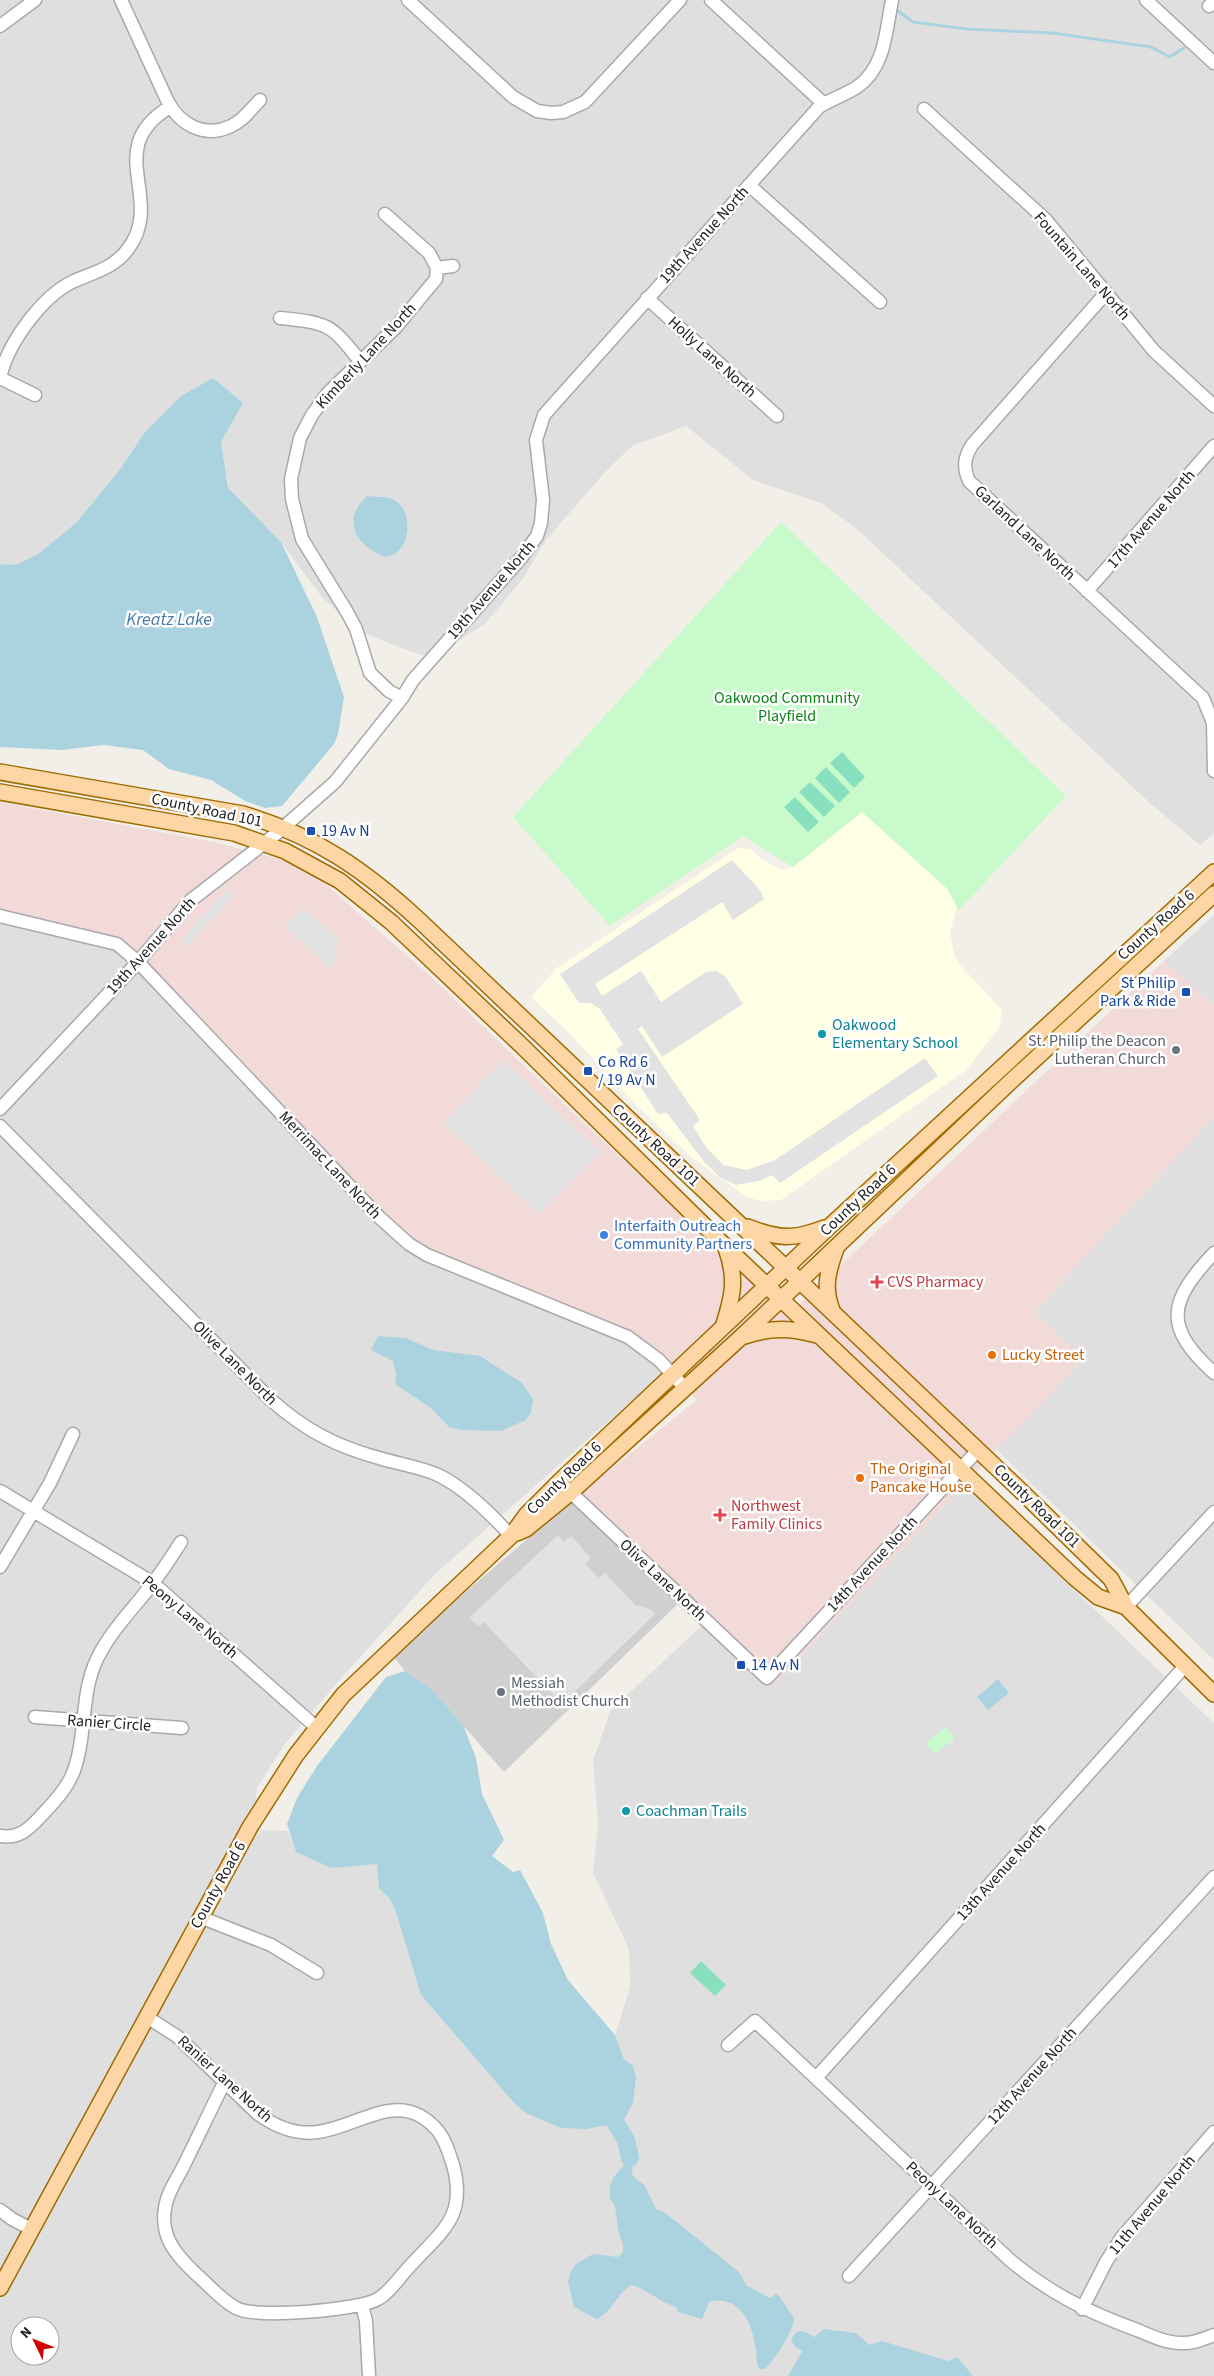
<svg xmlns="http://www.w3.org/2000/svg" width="1214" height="2376" viewBox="0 0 1214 2376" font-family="'Source Sans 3',sans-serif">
<rect width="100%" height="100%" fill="#f2efe9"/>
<path fill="#e0dfdf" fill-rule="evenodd" d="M 0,0 L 1214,0 L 1214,833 L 1200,845 L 1152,805 L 857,529 L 821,503 L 753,480 L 686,426 L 632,446 L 605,472 L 546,540 L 524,577 L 486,623 L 432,658 L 401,648 L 359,631 L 321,596 L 281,542 L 228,488 L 221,442 L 243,403 L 145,432 L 121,468 L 77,522 L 38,554 L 16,565 L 0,564 Z
M 0,913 L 114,946 L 424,1256 L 545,1311 L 615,1336 L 669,1368 L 435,1574 L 336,1684 L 284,1745 L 257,1788 L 254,1830 L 288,1831 L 296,1852 L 331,1868 L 377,1863 L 379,1888 L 389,1898 L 395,1909 L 421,1995 L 515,2104 L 624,2059 L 615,2035 L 630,1987 L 629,1949 L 593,1873 L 598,1825 L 593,1761 L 610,1711 L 708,1620 L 772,1686 L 964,1485 L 1214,1723 L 1214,2376 L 0,2376 ZM 20,2326 L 50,2326 L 50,2356 L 20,2356 Z
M 1214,915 L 1214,1006 L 1164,961 Z
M 1214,1117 L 1214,1660 L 997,1450 L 1084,1359 L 1034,1312 Z"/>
<path fill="#f2dad9" d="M 0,802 L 214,842 L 286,861 L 316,876 L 429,975 L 787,1316 L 1164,961 L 1214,1006 L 1214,1117 L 1034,1312 L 1084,1359 L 771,1687 L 684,1595 L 575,1498 L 697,1400 L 669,1368 L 612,1335 L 545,1311 L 425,1257 L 114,947 L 0,913 Z"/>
<path fill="#ffffe5" d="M 862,812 L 948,890 L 957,905 L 950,933 L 954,954 L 959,964 L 1002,1010 L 999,1028 L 966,1070 L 781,1200 L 763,1201 L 749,1198 L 691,1157 L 635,1104 L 569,1033 L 531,997 L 557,968 L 738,848 L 750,849 L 763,860 L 782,870 L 792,867 Z"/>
<path fill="#d0d0d0" d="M 575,1498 L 683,1599 L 504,1772 L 430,1688 L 405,1671 L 392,1655 Z"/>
<path fill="#c8facc" d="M 781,522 L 1066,796 L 959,910 L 946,887 L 862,812 L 793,867 L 743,836 L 610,926 L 513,817 Z
M 946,1727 L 955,1739 L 934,1754 L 926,1742 Z"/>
<path fill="#88e0be" d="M 842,752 L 865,777 L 854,788 L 830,763 Z
M 826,767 L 850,792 L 839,803 L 815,778 Z
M 810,782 L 835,806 L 824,817 L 799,792 Z
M 795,797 L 819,822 L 808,832 L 784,807 Z
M 701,1961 L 726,1985 L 715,1996 L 690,1973 Z"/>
<path fill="#e2e2e2" d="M 732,860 L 760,890 L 764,899 L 733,920 L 722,902 L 595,984 L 602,996 L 641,971 L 661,1002 L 706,972 L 716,971 L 725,976 L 743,1004 L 662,1057 L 642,1026 L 638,1029 L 700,1120 L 693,1126 L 706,1147 L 723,1165 L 747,1170 L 775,1160 L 925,1058 L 938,1076 L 780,1183 L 772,1175 L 759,1181 L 736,1185 L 721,1178 L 705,1163 L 667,1113 L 658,1114 L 616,1049 L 623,1044 L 599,1008 L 590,1003 L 579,1003 L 560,974 Z
M 228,889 L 235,895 L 188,946 L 181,940 Z
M 303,907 L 341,941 L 332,951 L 338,958 L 329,968 L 285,926 Z
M 503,1060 L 600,1152 L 539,1214 L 443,1123 Z
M 558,1535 L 564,1542 L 571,1536 L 591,1558 L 585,1564 L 599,1578 L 605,1573 L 635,1605 L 650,1609 L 655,1614 L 562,1704 L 484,1622 L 479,1626 L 469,1618 Z"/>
<path fill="#aad3df" d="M 213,378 L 243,403 L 221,442 L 228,488 L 281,542 L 317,617 L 344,697 L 338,734 L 334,744 L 282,806 L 265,808 L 245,801 L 211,780 L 169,769 L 143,750 L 104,745 L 61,750 L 0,747 L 0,564 L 16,565 L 38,554 L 77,522 L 121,468 L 145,432 L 181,396 Z
M 367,496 C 375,497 388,496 394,500 C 412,510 411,540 397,552 C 395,555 389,556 386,557 C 357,547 340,521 367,496 Z
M 378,1336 L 406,1338 L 433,1350 L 480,1356 L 522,1383 L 533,1399 L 531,1412 L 526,1420 L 501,1431 L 461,1430 L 449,1427 L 431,1408 L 395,1384 L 396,1375 L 393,1361 L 371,1350 Z
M 405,1671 L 430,1688 L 463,1725 L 476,1758 L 482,1794 L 504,1840 L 492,1856 L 513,1872 L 520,1870 L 543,1913 L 551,1944 L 568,1980 L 615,2035 L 624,2059 L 633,2066 L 636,2077 L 633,2103 L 625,2118 L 616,2124 L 585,2129 L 561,2128 L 526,2113 L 515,2104 L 421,1995 L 395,1909 L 389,1898 L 379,1888 L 377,1864 L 331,1868 L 296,1852 L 287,1824 L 297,1798 L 317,1766 L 386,1677 Z
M 998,1679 L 1009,1693 L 988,1710 L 977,1697 Z
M 630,2158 L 633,2160 L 632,2175 L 645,2186 L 656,2209 L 662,2211 L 678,2223 L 739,2272 L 747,2286 L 770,2298 L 776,2294 L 779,2296 L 794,2318 C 793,2332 775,2359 765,2369 L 759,2369 C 756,2362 757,2357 756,2350 C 753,2324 740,2294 709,2302 L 702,2319 L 678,2312 L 676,2307 C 660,2302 648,2290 632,2285 C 617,2293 613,2311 597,2319 L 574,2307 L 568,2282 L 571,2271 L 576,2264 L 593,2254 L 618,2257 L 623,2252 L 623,2244 L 619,2234 L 615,2206 L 610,2198 L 610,2186 L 613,2178 Z
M 824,2329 L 856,2333 L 869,2345 L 882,2341 L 948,2361 L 957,2357 L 973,2376 L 788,2376 L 807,2343 Z"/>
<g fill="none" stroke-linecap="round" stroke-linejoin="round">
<path stroke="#aad3df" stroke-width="3" d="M 894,8 L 913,22 L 967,29 L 1052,33 L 1151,47 L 1170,57 L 1184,48"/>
<path stroke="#aad3df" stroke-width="18" d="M 616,2124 L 626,2140 L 630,2158
M 801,2340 L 807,2343"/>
<g stroke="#a9a9a9" stroke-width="15">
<path id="minor" d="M 121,0 L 167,100 C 179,124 204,139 231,126 C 243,121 251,109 260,100
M 408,0 L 513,97 L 537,111 L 551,113 L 563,112 L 585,102 L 680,0
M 711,0 L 824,104
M 1146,0 L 1214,63
M 1209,6 L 1214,3
M 0,26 L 35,0
M 924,109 L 1046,220 L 1154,351 L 1214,406
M 749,185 L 880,302
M 385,214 L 429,253 L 437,268 L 436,279 L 396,327 L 327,394 L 312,415 L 300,438 L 291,479 L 292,499 L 302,539 L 347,612 L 356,629 L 370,673 L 389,691 L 402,698
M 437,268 L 453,266
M 1106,293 L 972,445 C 964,458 963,467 969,481 L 1203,698 L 1213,723 L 1214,771
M 647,298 L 777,416
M 280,318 C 328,323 330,323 360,361
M 0,378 C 7,344 42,296 74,281 C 95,272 114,268 128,249 C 166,199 101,148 170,107
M 0,378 L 35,395
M 1087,591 L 1214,446
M 0,916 L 117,944 L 138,962 L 379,1217 L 409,1244 L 427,1255 L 628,1337 L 659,1360 L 685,1388
M 0,1109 L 138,962 L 190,901 L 276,834 L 335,782 L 402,698 L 413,680 L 521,558 L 537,536 L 541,523 L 543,500 L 536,440 L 544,415 L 819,107 C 831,99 845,95 857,87 C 885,68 886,31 892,0
M 0,1126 L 271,1400 C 305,1430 335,1446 379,1458 C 398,1464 421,1467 438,1475 C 465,1488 491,1514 511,1536
M 1214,1253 C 1169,1301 1162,1326 1214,1373
M 564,1486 L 767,1678 L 978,1450
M 0,1491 L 153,1583 L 316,1727
M 0,1567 L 50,1483 L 73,1434
M 1126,1607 L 1214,1512
M 35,1717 L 182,1728
M 0,1836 C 19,1839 29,1829 41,1816 C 53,1803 66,1790 73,1773 C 87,1737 80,1694 97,1659 C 111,1630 134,1608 153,1583 C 163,1570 172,1556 181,1542
M 200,1917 L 271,1945 L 317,1973
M 147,2017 L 178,2037 L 258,2114 C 276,2127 296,2135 318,2132 C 361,2126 401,2087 438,2131 C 446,2141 449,2153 453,2165 C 467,2216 443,2230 411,2265 C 400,2276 390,2293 376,2300 C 356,2310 256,2319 236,2308 C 221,2300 209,2285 196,2274 C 176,2255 160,2237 165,2208 C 167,2193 177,2179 183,2167 C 197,2139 210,2111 224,2083
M 728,2045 L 755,2021 L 1011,2261 C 1051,2294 1088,2312 1137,2330 C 1151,2336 1166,2343 1181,2343 C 1193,2344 1203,2339 1214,2335
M 816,2078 L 1185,1666
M 0,2210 L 12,2219 L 31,2229
M 849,2276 L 1214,1877
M 362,2305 L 366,2321 L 369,2376
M 1082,2309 L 1106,2262 L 1122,2237 L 1214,2132"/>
</g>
<g stroke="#a06b00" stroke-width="18">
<path id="major" d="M 0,772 L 243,814 C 316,836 365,870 420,921 L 1020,1490 L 1111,1579 L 1126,1607 L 1214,1694
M 0,792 L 234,833 L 285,851 L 340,881 L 391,922 L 522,1046 L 725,1246 L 1075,1578 L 1098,1597 L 1126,1607
M 748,1227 C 778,1239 794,1240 824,1228
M 832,1310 C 823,1287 828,1271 836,1249
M 723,1327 C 733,1296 737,1279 726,1248
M 745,1336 C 771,1327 791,1328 817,1335
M 517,1533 L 526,1529 L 570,1493 L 739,1339 L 1008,1084 L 1214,894
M 0,2288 L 250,1827 L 296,1755 L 343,1695 L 511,1536 L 527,1514 L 559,1482 L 830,1226 L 1214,872"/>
</g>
<use href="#minor" stroke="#fff" stroke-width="12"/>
<use href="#major" stroke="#fcd6a4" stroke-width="15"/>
</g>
<g fill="#1a4fb4" stroke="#fff" stroke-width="2">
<rect x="306" y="826" width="10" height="10" rx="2.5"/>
<rect x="1181" y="987" width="10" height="10" rx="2.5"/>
<rect x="583" y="1066" width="10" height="10" rx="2.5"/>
<rect x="736" y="1660" width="10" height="10" rx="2.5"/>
</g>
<g fill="#0f9aa8" stroke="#fff" stroke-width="2">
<circle cx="822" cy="1034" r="5"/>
<circle cx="626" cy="1811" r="5"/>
</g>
<g fill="#6b7280" stroke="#fff" stroke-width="2">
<circle cx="1176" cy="1050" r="5"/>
<circle cx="501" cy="1692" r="5"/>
</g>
<circle fill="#3f7fe0" stroke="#fff" stroke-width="2" cx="604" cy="1235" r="5"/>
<g fill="#e0444e" stroke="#fff" stroke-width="2">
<path d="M874.5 1274.5h5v5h5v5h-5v5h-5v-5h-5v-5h5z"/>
<path d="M717.5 1507.5h5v5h5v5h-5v5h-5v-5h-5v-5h5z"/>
</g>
<g fill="#e8710a" stroke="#fff" stroke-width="2">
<circle cx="992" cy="1355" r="5"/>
<circle cx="860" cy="1478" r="5"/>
</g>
<g text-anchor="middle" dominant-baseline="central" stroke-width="5" stroke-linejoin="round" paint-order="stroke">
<g font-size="16" fill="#222" stroke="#fff">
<text transform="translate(704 235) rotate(-48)">19th Avenue North</text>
<text transform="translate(1082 266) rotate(49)">Fountain Lane North</text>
<text transform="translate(366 356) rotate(-47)">Kimberly Lane North</text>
<text transform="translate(712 357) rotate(42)">Holly Lane North</text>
<text transform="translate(1151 519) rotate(-49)">17th Avenue North</text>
<text transform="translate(1025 533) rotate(43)">Garland Lane North</text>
<text transform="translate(491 590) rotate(-49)">19th Avenue North</text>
<text transform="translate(207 810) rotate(12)">County Road 101</text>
<text transform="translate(1156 925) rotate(-42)">County Road 6</text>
<text transform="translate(151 946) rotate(-48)">19th Avenue North</text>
<text transform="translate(656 1145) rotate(43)">County Road 101</text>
<text transform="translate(330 1165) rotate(47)">Merrimac Lane North</text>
<text transform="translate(858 1200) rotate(-43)">County Road 6</text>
<text transform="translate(235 1363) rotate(45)">Olive Lane North</text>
<text transform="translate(564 1478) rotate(-44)">County Road 6</text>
<text transform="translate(1037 1506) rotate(44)">County Road 101</text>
<text transform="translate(872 1564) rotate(-47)">14th Avenue North</text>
<text transform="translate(663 1580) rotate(43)">Olive Lane North</text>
<text transform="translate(190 1617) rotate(40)">Peony Lane North</text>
<text transform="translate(109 1723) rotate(4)">Ranier Circle</text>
<text transform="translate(1001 1872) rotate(-48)">13th Avenue North</text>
<text transform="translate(218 1885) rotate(-61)">County Road 6</text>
<text transform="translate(1032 2076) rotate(-48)">12th Avenue North</text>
<text transform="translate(225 2079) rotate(42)">Ranier Lane North</text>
<text transform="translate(952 2205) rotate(43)">Peony Lane North</text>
<text transform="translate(1152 2205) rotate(-50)">11th Avenue North</text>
</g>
<g font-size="16" fill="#0c8416" stroke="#fff">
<text x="787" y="698">Oakwood Community<tspan x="787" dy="18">Playfield</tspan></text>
</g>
<g font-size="16" fill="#164399" stroke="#fff" text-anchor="start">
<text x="321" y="831">19 Av N</text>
<text x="1176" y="983" text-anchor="end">St Philip<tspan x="1176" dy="18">Park &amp; Ride</tspan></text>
<text x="598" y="1062">Co Rd 6<tspan x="598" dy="18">/ 19 Av N</tspan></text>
<text x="751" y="1665">14 Av N</text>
</g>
<g font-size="16" fill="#0d838f" stroke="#fff" text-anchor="start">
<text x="832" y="1025">Oakwood<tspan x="832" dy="18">Elementary School</tspan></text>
<text x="636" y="1811">Coachman Trails</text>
</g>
<g font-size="16" fill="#5b616d" stroke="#fff" text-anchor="end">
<text x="1166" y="1041">St. Philip the Deacon<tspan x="1166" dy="18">Lutheran Church</tspan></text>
<text x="511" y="1683" text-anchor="start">Messiah<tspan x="511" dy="18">Methodist Church</tspan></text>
</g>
<g font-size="16" fill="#366cbe" stroke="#fff" text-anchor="start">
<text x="614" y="1226">Interfaith Outreach<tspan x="614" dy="18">Community Partners</tspan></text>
</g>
<g font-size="16" fill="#be3a42" stroke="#fff" text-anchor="start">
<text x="887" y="1282">CVS Pharmacy</text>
<text x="731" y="1506">Northwest<tspan x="731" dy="18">Family Clinics</tspan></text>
</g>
<g font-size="16" fill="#c56008" stroke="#fff" text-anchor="start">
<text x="1002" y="1355">Lucky Street</text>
<text x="870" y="1469">The Original<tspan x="870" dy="18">Pancake House</tspan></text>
</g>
<g font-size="18" font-style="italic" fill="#4a7aab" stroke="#fff">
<text x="169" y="619">Kreatz Lake</text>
</g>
</g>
<g transform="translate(35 2341) rotate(313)"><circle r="24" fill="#ffffff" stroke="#a7a7a7"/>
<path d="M0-4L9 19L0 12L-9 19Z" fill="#d40000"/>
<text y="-8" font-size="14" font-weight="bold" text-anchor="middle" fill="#222222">N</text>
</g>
</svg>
